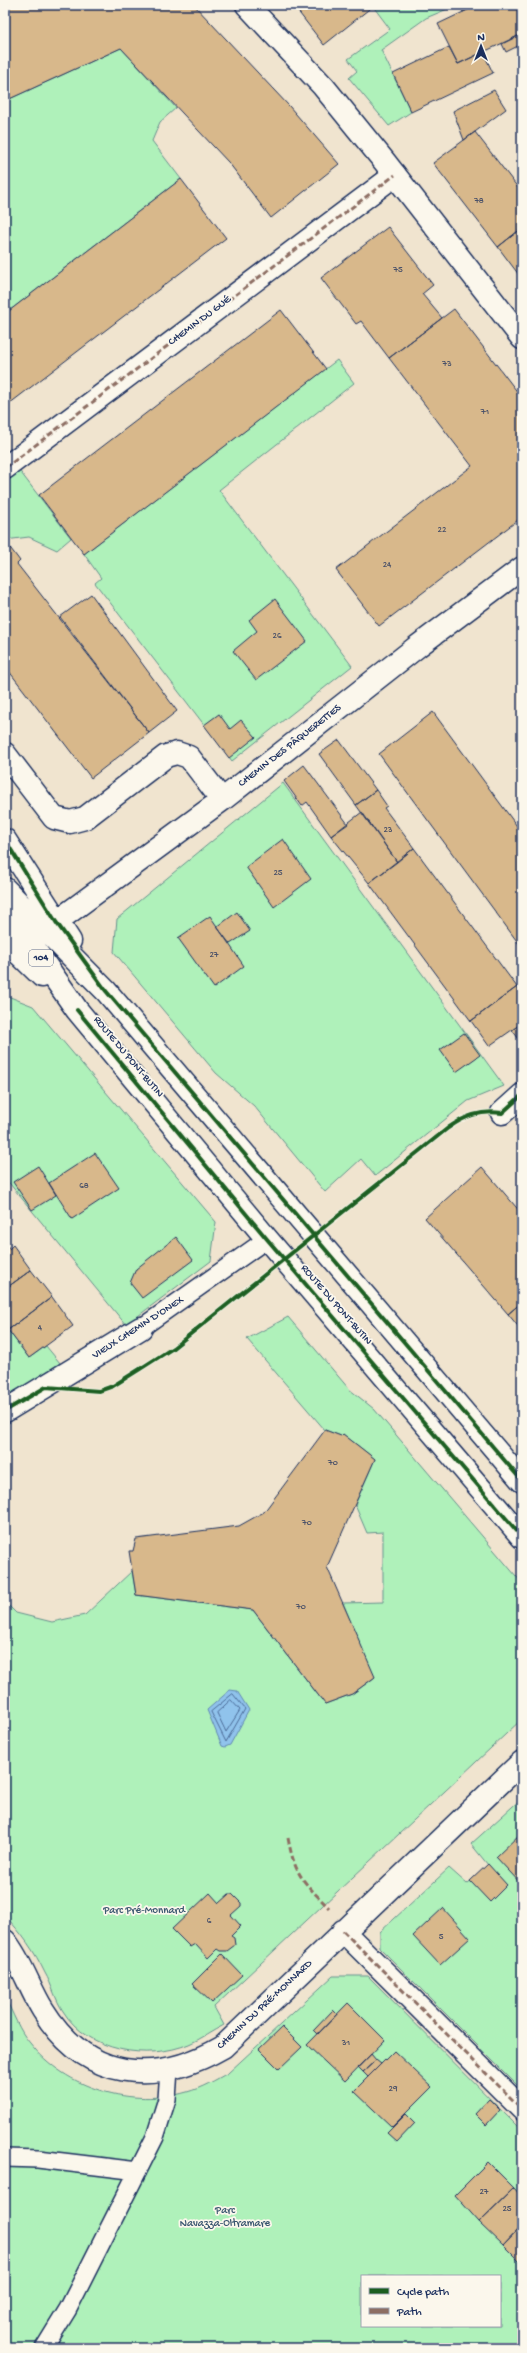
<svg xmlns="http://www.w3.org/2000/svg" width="527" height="2353" viewBox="0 0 527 2353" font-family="'Gochi Hand',sans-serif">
<rect width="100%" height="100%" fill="#f0e4cf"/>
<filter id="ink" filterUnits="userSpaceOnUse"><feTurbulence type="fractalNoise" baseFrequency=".025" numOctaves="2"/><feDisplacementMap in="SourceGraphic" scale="8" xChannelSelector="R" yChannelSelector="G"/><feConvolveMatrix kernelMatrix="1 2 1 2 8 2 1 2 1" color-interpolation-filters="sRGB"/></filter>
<g filter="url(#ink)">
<path fill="#aff1ba" stroke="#65908c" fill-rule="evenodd" d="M 372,5 L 457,5 L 426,18 L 381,50 L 411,112 L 389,126 L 349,78 L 357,71 L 348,59 L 390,29 Z
M 121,48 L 176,108 L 160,122 L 152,141 L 181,179 L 5,314 L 5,101 Z
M 337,360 L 354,383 L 219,490 L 352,666 L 232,761 L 95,583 L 101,578 L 84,554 Z
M 5,452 L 71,538 L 57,550 L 29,537 L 5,540 Z
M 283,783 L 504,1086 L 468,1101 L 375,1176 L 361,1159 L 325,1192 L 254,1106 L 216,1073 L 114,952 L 117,919 Z
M 5,995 L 33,1006 L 216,1222 L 211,1261 L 126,1325 L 5,1178 Z
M 288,1317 L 349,1389 L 374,1409 L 522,1583 L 522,1719 L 214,2007 L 224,2025 C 212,2031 201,2039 189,2044 C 148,2061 88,2052 63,2011 C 55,1999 52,1985 45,1973 C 35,1952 21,1932 5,1916 L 5,1602 L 16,1613 L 52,1622 L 85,1615 L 132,1571 L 136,1595 L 253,1610 L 325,1704 L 352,1694 L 374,1678 L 343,1603 L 383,1602 L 383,1532 L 367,1533 L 355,1505 L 375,1459 L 343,1434 L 341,1436 L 325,1430 L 247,1339 Z
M 5,1326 L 29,1358 L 46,1346 L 60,1363 L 5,1399 Z
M 522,1798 L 522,2090 L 380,1948 L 380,1932 L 449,1868 L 467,1884 L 488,1865 L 471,1844 Z
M 333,1976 L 368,1976 L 522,2131 L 522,2348 L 5,2348 L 5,1998 C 13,2012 19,2031 30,2043 C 66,2089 132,2108 187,2092 C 202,2088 215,2080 228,2073 ZM 362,2276 L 500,2276 L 500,2326 L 362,2326 Z"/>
<path fill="#90c3ec" stroke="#6188b3" d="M 230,1690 L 237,1691 L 249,1710 L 230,1745 L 225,1747 L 222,1746 L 207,1710 Z"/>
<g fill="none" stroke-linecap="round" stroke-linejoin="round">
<path stroke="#4a6a97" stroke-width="1" d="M 233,1694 L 245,1709 L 226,1742 L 211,1712 Z
M 231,1700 L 240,1710 L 226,1732 L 217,1713 Z"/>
</g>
<path fill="#d8b88b" stroke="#1b2f5e" d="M 5,5 L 194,5 L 289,106 L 339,164 L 271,218 L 229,163 L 121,48 L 5,101 Z
M 293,5 L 372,5 L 373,6 L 324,45 Z
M 460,5 L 478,5 L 463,12 Z
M 478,5 L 522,5 L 522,34 L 458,64 L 438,24 Z
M 522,34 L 522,44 L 506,52 L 502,44 Z
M 449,47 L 458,64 L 483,52 L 493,73 L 411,112 L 393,74 Z
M 494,90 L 506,109 L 464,140 L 453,111 Z
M 475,132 L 522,193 L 522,228 L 498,247 L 433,163 Z
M 181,179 L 226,238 L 5,407 L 5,314 Z
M 388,227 L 433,285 L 422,294 L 442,318 L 389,358 L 361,321 L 356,324 L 321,278 Z
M 522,228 L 522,279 L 498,247 Z
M 454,309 L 522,398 L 522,517 L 379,626 L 336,570 L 472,466 L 389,358 Z
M 281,310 L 326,369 L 84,554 L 39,495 Z
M 5,541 L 20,561 L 17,564 L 149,733 L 91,778 L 5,666 Z
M 91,594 L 177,711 L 149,733 L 60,617 Z
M 275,599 L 307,641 L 256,680 L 233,651 L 257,631 L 249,620 Z
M 433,712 L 522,833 L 522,948 L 379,754 Z
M 219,714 L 230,729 L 241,720 L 256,737 L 229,758 L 204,725 Z
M 339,740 L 376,790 L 356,805 L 319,754 Z
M 304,765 L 348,824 L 331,836 L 307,802 L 302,806 L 284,781 Z
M 376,790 L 387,806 L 384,808 L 414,848 L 397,862 L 356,805 Z
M 362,812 L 397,862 L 369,883 L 331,836 Z
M 283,839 L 311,879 L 274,907 L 246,867 Z
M 414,848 L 517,987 L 471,1021 L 369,883 Z
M 237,912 L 250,931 L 230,944 L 217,927 Z
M 210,916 L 244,966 L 214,988 L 178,938 Z
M 517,987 L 522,994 L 522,1023 L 489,1046 L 471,1021 Z
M 522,1023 L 522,1043 L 512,1030 Z
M 464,1033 L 480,1055 L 456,1072 L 440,1050 Z
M 95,1153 L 119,1188 L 72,1219 L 49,1183 Z
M 38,1166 L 56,1195 L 32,1210 L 13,1182 Z
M 482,1167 L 522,1214 L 522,1302 L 508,1314 L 425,1218 Z
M 176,1237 L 193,1260 L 142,1298 L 130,1283 L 136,1269 Z
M 7,1245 L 9,1249 L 13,1245 L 31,1270 L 5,1289 L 5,1247 Z
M 31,1270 L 52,1297 L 8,1330 L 5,1326 L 5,1289 Z
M 52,1297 L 73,1326 L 29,1358 L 8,1330 Z
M 522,1302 L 522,1331 L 508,1314 Z
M 325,1430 L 341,1436 L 343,1434 L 375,1459 L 327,1567 L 375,1677 L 352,1694 L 325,1704 L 253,1610 L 136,1595 L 129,1551 L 133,1551 L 136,1539 L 239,1526 L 264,1512 Z
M 522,1832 L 522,1885 L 496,1857 Z
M 488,1864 L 507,1885 L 490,1902 L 470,1881 Z
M 210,1893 L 219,1903 L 229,1894 L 232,1894 L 241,1903 L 241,1906 L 231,1915 L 241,1926 L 231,1936 L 234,1938 L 235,1945 L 227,1951 L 220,1951 L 217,1949 L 208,1958 L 195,1944 L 190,1947 L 172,1929 Z
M 443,1908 L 470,1938 L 440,1965 L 413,1936 Z
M 222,1954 L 242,1975 L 212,2003 L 192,1984 Z
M 348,2003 L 385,2040 L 345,2081 L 307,2045 Z
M 333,2010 L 337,2014 L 318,2034 L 314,2030 Z
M 282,2027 L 302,2047 L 279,2069 L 259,2049 Z
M 394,2051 L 432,2087 L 392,2127 L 354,2091 Z
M 371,2054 L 376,2060 L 363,2072 L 358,2067 Z
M 376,2060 L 381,2064 L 368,2077 L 363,2072 Z
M 489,2099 L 500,2110 L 486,2125 L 475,2114 Z
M 406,2114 L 415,2123 L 397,2142 L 387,2133 Z
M 488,2162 L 514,2188 L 479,2222 L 455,2195 Z
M 514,2188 L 522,2197 L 522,2225 L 503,2245 L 479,2222 Z
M 522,2225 L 522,2264 L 503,2245 Z"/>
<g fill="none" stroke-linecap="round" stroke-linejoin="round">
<g stroke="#1b2f5e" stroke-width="20">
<path id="service" d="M 141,1328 L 267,1239
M 5,2158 L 38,2159 L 138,2171
M 44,2348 L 68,2309 L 155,2137 L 167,2099 L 169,2069"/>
</g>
<g stroke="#1b2f5e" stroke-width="25">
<path id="pedestrian" d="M 5,468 L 395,175"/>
</g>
<g stroke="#1b2f5e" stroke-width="25">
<path id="minor" d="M 247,5 L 323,86 L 384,161 L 522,338
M 5,754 L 54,818 L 70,822 L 85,818 L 166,756 L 177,753 L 189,757 L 222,800
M 56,922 L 222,800 L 418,646 L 522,568
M 502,1113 L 522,1095
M 5,1411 L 141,1328
M 343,1931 L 522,2109
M 5,1941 C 22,1962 29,1988 43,2010 C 87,2081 155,2086 223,2047 L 522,1762"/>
</g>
<g stroke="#1b2f5e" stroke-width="25">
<path id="primary" d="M 5,840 L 70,941
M 5,889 L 106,991 L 522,1481
M 5,907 L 77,1010 L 267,1239 L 522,1537
M 5,940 L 42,976"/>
</g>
<use href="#service" stroke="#fbf7ec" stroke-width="17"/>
<use href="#pedestrian" stroke="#fbf7ec" stroke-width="22"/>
<use href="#minor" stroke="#fbf7ec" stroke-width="22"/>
<use href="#primary" stroke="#fbf7ec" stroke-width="22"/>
<path stroke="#8d6e63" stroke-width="3" stroke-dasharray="6 3" stroke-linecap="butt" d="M 5,468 L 395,175
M 288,1838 C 295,1876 303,1881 329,1908
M 343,1931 L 522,2109"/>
<g stroke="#fbf7ec" stroke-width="6">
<path id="cycleway" d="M 5,840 L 56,922 L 106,991 L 522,1481
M 77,1010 L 267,1239 L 522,1537
M 5,1411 L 46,1387 L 99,1391 L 113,1386 L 140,1369 L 173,1348 L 448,1128 C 465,1116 480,1110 502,1113 L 522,1095"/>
</g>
<use href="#cycleway" stroke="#1b5e20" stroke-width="4"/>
</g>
</g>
<g text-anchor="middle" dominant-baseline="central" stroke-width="3.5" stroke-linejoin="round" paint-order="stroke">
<g font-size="9" fill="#4a5169">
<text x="479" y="201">78</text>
<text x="398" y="270">75</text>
<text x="447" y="364">73</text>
<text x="485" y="412">71</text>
<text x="442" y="530">22</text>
<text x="387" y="565">24</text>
<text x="277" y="636">26</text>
<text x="388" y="830">23</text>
<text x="278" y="873">25</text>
<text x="214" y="955">27</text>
<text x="84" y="1186">68</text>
<text x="40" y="1328">4</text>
<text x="333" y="1463">70</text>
<text x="307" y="1523">70</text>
<text x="301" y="1607">70</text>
<text x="209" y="1921">6</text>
<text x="441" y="1937">5</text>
<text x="346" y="2043">31</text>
<text x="393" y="2089">29</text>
<text x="484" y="2192">27</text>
<text x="507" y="2209">25</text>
</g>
<rect fill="#fbf7ec" stroke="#5e6b89" stroke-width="1" x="29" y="950" width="24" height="16" rx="3"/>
<g font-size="10" font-weight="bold" fill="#1b2f5e">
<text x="41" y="958">104</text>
</g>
<g font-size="11" fill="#1b2f5e" stroke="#fbf7ec">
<text transform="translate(200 321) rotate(-37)">CHEMIN DU GUÉ</text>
<text transform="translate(290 746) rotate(-38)">CHEMIN DES PÂQUERETTES</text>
<text transform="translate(128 1057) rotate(50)">ROUTE DU PONT-BUTIN</text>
<text transform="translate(336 1305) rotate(49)">ROUTE DU PONT-BUTIN</text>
<text transform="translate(138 1328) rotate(-33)">VIEUX CHEMIN D'ONEX</text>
<text transform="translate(265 2005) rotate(-43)">CHEMIN DU PRÉ-MONNARD</text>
</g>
<g font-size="11" fill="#395670" stroke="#fbf7ec">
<text x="144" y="1911">Parc Pré-Monnard</text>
<text x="225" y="2211">Parc<tspan x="225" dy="13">Navazza-Oltramare</tspan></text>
</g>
</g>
<rect width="527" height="2353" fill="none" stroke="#fbf7ec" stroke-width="20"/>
<rect x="10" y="10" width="507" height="2333" fill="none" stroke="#1b2f5e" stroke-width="1.5" filter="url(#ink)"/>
<rect x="361" y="2275" width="140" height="52" fill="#fbf7ec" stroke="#a1a7b3"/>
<rect x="369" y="2288" width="20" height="6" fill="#1b5e20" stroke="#a1a7b3"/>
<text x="397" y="2295" font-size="12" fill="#1b2f5e">Cycle path</text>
<rect x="369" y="2308" width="20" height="6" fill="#8d6e63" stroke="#a1a7b3"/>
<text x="397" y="2315" font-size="12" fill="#1b2f5e">Path</text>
<g transform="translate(481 46)" stroke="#fbf7ec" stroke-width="3" paint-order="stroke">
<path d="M0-3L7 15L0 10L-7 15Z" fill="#1b2f5e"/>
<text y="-6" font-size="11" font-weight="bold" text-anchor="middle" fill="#1b2f5e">N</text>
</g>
</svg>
